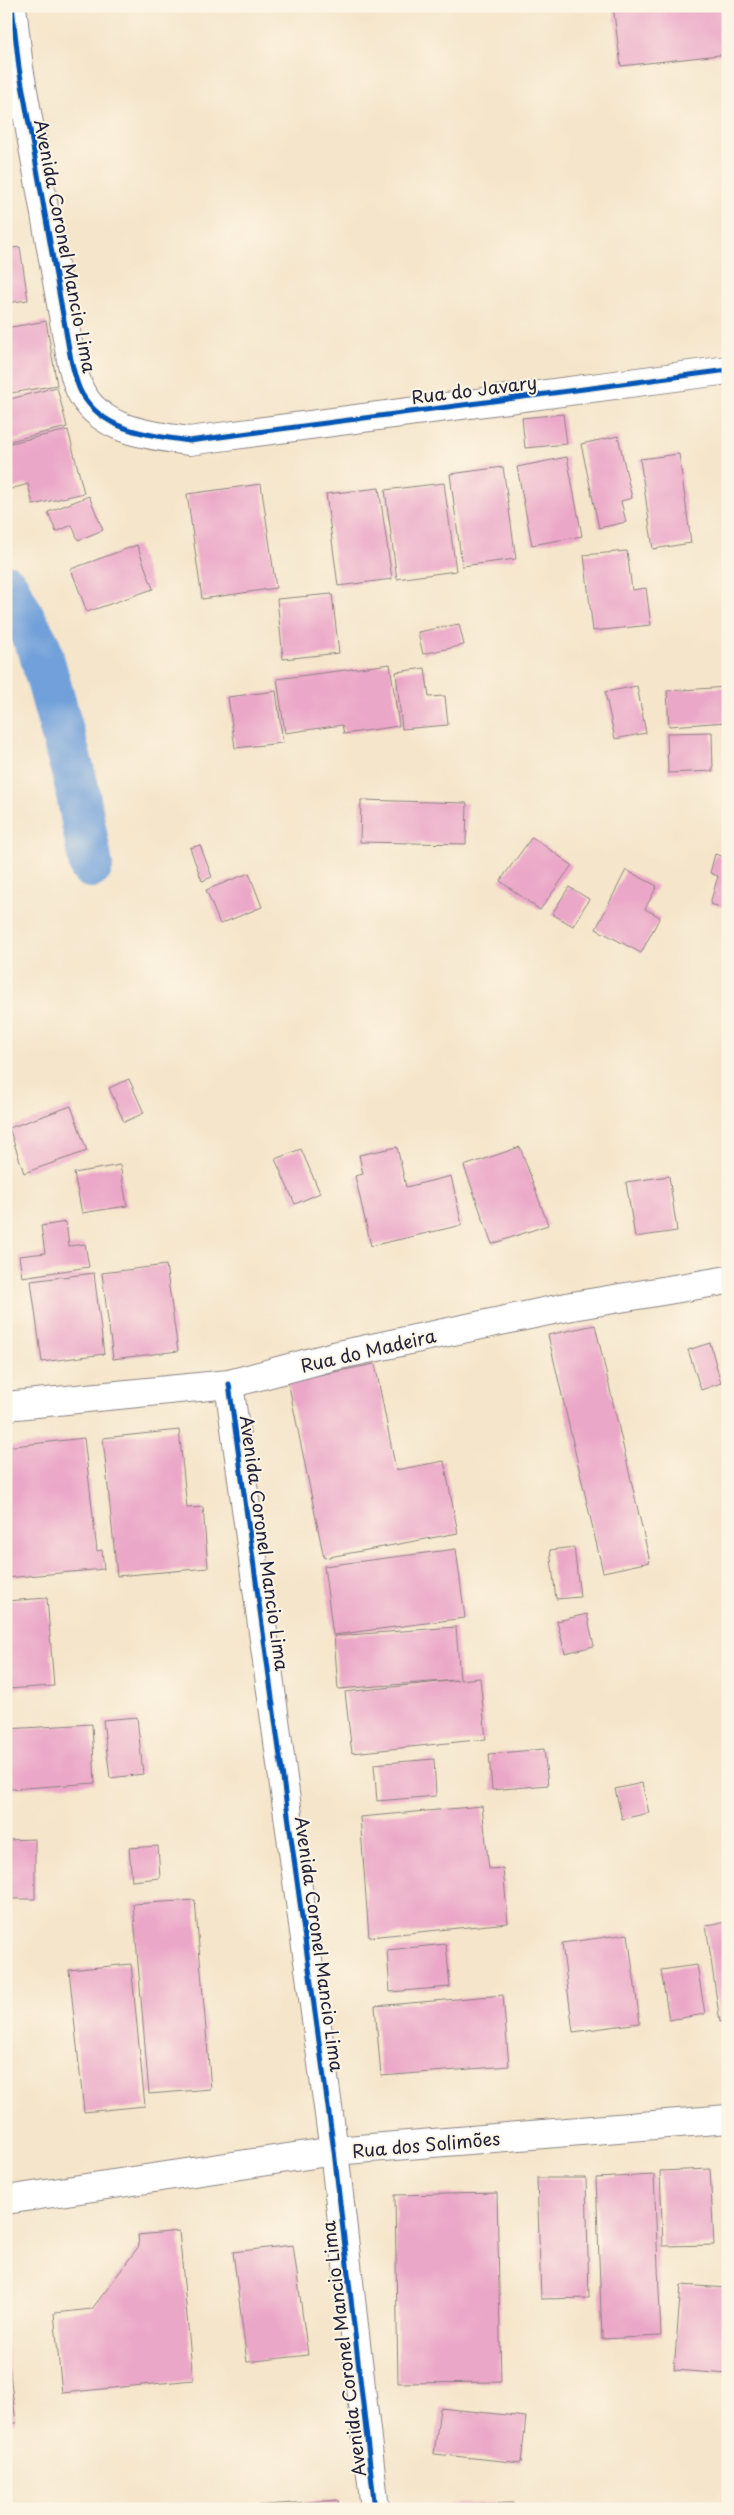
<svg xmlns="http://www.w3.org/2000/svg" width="734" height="2515" viewBox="0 0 734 2515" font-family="'Playpen Sans',sans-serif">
<rect width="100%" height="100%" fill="#fcf5e5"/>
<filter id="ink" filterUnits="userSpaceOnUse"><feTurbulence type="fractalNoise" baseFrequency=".02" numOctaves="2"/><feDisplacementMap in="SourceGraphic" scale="10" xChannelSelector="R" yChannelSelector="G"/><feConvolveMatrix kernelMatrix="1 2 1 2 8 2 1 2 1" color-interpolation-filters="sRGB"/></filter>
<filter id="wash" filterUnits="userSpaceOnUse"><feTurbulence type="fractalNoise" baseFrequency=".0096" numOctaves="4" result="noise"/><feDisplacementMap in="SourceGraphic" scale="20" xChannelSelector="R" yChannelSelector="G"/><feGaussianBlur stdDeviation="1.12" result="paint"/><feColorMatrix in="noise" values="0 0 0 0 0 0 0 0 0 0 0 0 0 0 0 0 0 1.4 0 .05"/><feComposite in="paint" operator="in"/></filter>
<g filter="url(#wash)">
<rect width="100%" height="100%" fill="#f5e5ca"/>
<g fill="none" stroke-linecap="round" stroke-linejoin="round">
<path stroke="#71a0da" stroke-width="44" d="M 6,586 L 39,647 L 76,783 L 91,866"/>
</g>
<g id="blocks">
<path fill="#eba7c8" d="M 613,6 L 728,6 L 728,54 L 621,66 Z
M 20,247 L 28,300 L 6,303 L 6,249 Z
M 46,321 L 57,385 L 6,394 L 6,328 Z
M 57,387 L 67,427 L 6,442 L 6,400 Z
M 563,414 L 567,444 L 525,448 L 522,418 Z
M 68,430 L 84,493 L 33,505 L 28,484 L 7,490 L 6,444 Z
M 618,436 L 632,498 L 621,501 L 626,522 L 599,528 L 581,444 Z
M 679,454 L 691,543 L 653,549 L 640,459 Z
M 567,457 L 582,536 L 532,545 L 517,467 Z
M 503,467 L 516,559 L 462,566 L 450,474 Z
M 444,483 L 456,571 L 397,579 L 385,490 Z
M 261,484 L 276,588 L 202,599 L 187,494 Z
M 379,488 L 392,579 L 338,586 L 326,494 Z
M 89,496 L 103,530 L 78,540 L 72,525 L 56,532 L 48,512 Z
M 137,545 L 153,589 L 87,612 L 71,569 Z
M 627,551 L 632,590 L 646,588 L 651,625 L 593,631 L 584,555 Z
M 332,594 L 339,653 L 283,659 L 277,599 Z
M 459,624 L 464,645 L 423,654 L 418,632 Z
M 390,664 L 399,726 L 344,734 L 342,725 L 285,733 L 277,679 Z
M 425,668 L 429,697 L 445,696 L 448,725 L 402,729 L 396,672 Z
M 637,686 L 646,733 L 615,739 L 605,692 Z
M 728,687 L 728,722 L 669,726 L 667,691 Z
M 276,691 L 283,743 L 235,748 L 228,697 Z
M 712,732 L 713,771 L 668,773 L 667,733 Z
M 361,800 L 467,803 L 466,844 L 360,842 Z
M 532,837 L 572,865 L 540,910 L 500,881 Z
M 200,845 L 212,877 L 202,881 L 190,848 Z
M 715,854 L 728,858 L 728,909 L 710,904 L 718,876 L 710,873 Z
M 626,870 L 657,886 L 645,909 L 660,917 L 641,953 L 596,929 Z
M 249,873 L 262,907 L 220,924 L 206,890 Z
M 569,887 L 589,899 L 573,926 L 552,914 Z
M 129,1079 L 144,1113 L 124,1122 L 109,1088 Z
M 71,1106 L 87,1151 L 24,1173 L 9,1128 Z
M 397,1147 L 406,1187 L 451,1176 L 462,1225 L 371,1246 L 355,1176 L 363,1174 L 359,1155 Z
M 520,1147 L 548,1225 L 492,1244 L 464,1166 Z
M 301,1149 L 320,1193 L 295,1204 L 275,1159 Z
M 120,1165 L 127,1206 L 82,1213 L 74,1173 Z
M 669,1176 L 677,1231 L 635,1237 L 626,1182 Z
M 66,1222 L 69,1246 L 85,1244 L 89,1267 L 22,1277 L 19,1256 L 45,1253 L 41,1226 Z
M 166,1265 L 178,1351 L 113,1359 L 102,1273 Z
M 94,1273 L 104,1354 L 42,1362 L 31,1281 Z
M 595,1325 L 650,1562 L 603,1572 L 548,1335 Z
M 710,1343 L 721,1383 L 701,1390 L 688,1350 Z
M 375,1364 L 396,1470 L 444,1461 L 458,1533 L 324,1558 L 288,1381 Z
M 179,1430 L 187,1508 L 203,1507 L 208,1568 L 117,1576 L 103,1438 Z
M 84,1438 L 97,1551 L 102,1550 L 104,1569 L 6,1578 L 6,1447 Z
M 574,1547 L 580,1597 L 556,1599 L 550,1550 Z
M 456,1549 L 465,1618 L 333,1635 L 324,1566 Z
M 47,1598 L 54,1686 L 6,1689 L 6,1601 Z
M 587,1614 L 594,1646 L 565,1653 L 557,1621 Z
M 456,1627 L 460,1680 L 480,1678 L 486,1739 L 352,1753 L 345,1692 L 458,1680 L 338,1689 L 334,1636 Z
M 137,1717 L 143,1774 L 110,1778 L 103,1720 Z
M 92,1724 L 95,1783 L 10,1789 L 6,1729 Z
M 544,1749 L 548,1785 L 492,1790 L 489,1754 Z
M 434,1759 L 436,1796 L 377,1801 L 374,1764 Z
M 642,1783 L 649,1813 L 622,1819 L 615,1789 Z
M 482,1806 L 489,1869 L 503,1868 L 508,1923 L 369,1937 L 360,1817 Z
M 35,1839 L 35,1899 L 6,1899 L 6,1840 Z
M 158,1846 L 160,1878 L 132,1881 L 129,1848 Z
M 195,1900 L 211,2089 L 149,2094 L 133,1904 Z
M 728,1922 L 728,2021 L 720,2022 L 706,1925 Z
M 628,1934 L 640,2023 L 573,2032 L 562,1943 Z
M 446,1944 L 450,1987 L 390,1992 L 387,1950 Z
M 131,1964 L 145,2106 L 84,2112 L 69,1970 Z
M 697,1965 L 705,2014 L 669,2020 L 661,1970 Z
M 503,1995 L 509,2066 L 381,2076 L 375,2006 Z
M 710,2169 L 714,2245 L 663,2246 L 660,2171 Z
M 654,2175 L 661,2336 L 602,2339 L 596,2178 Z
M 537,2178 L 586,2178 L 589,2298 L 541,2299 Z
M 497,2193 L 501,2382 L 398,2383 L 395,2195 Z
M 179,2231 L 193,2380 L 62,2393 L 54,2313 L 92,2309 L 139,2246 L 138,2235 Z
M 293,2245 L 308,2355 L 247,2362 L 233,2252 Z
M 681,2285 L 728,2288 L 728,2374 L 674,2370 Z
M 6,2340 L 16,2423 L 6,2424 Z
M 440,2408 L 526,2417 L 521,2463 L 434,2454 Z
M 338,2500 L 339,2509 L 238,2509 L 238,2507 Z
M 513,2503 L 513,2509 L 432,2509 L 432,2505 Z"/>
</g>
</g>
<g filter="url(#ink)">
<use href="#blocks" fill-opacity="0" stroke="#8c8482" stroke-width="1"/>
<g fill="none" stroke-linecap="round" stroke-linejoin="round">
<g stroke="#8c8482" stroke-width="30">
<path id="minor" d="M 12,6 L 19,68 L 71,360 C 74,371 76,384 82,394 C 104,432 150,435 189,441 L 728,370
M 229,1384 L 334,2151 L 375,2509
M 6,1406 L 229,1384 L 334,1356 L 572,1306 L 728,1280
M 6,2200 L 334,2151 L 728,2119"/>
</g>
<use href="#minor" stroke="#fff" stroke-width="28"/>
<g stroke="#fcf5e5" stroke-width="8">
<path id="cycleway" d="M 12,6 L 19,68 L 71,360 C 74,371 76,384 82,394 C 104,432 150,435 189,441 L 728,370
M 229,1384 L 334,2151 L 375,2509"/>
</g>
<use href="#cycleway" stroke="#0057b8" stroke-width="5"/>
</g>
</g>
<g text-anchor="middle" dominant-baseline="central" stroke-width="4" stroke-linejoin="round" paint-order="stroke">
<g font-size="18" fill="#22223b" stroke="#fcf5e5">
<text transform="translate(66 246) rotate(79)">Avenida Coronel Mancio Lima</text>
<text transform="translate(474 389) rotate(-7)">Rua do Javary</text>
<text transform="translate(368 1350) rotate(-13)">Rua do Madeira</text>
<text transform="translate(265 1543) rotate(82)">Avenida Coronel Mancio Lima</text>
<text transform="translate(320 1944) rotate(82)">Avenida Coronel Mancio Lima</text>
<text transform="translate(426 2144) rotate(-5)">Rua dos Solimões</text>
<text transform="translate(343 2349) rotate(-97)">Avenida Coronel Mancio Lima</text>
</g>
</g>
<rect width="734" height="2515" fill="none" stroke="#fcf5e5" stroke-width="25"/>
</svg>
